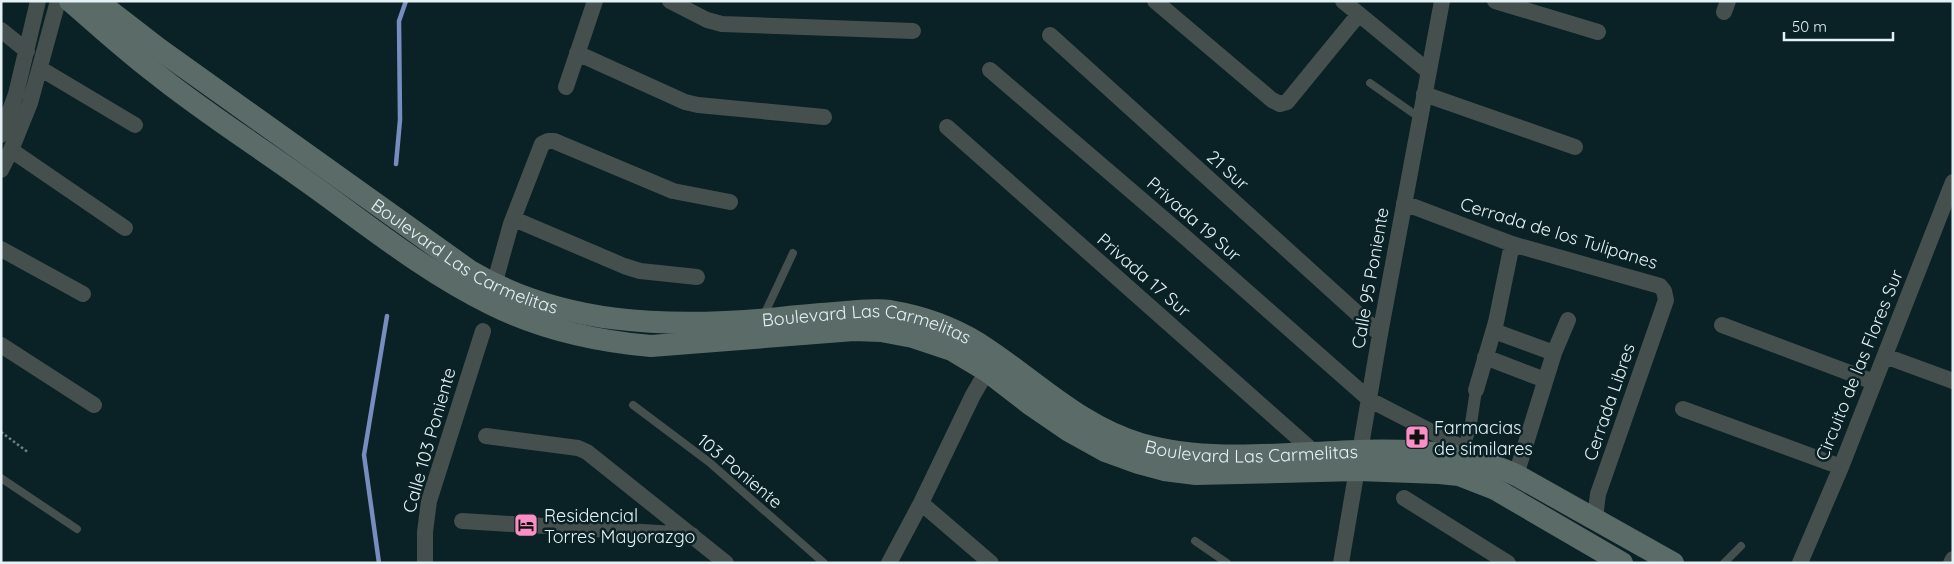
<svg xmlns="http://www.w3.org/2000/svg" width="1954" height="564" viewBox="0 0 1954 564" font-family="Quicksand,sans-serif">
<rect width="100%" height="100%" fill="#0a2125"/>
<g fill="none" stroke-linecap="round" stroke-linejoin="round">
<path stroke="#778dbf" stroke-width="4.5" d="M 396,164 L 400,120 L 399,21 L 406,1
M 379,563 L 364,455 L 387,316"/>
<path stroke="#6d8084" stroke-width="2.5" stroke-dasharray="2.5 2.5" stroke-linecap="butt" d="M 1,432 L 29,453"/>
<path stroke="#454f4d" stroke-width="8" d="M 1370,83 L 1420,118
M 763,317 L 793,253
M 633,405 L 709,462 L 824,563
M 1,478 L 77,529
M 1195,541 L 1227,563
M 1724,563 L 1741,546"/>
<path stroke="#454f4d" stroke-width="12" d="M 1463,448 L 1470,430 L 1476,390"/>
<path stroke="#454f4d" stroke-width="16" d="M 670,1 L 707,20 L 722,24 L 913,31
M 1155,1 L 1272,100 L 1280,104 L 1287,102 L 1359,14
M 1343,1 L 1428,71
M 1495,1 L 1598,32
M 1724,12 L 1728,1
M 1,30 L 27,51
M 1050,35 L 1380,334
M 577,53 L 685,102 L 698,105 L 824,117
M 41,69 L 135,125
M 990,70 L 1185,237 L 1370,400 L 1463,448 L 1466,457
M 566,87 L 595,1
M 1424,94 L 1575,147
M 947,127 L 1315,453
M 1,135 L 16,94 L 38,1
M 11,150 L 125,228
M 1,170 L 11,150 L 30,103 L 58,1
M 1404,203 L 1512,244 L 1660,286 L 1664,291 L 1666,300 L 1598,494 L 1595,518
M 514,219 L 624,266 L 640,271 L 697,277
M 1,249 L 83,294
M 494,285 L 511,224 L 542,144 L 548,141 L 554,141 L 673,191 L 730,202
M 1722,325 L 1874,382
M 1494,331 L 1554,353
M 1,345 L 94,405
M 1885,356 L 1953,381
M 1485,357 L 1545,380
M 1476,390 L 1496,322 L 1512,244
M 1683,409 L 1841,467
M 486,436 L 578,448 L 587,452 L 726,563
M 1516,475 L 1554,353 L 1568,320
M 1404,498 L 1508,563
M 921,503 L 991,563
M 462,521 L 692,535
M 425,563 L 425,532 L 429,501 L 483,331
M 889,563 L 921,503 L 973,395 L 987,371
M 1341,563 L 1380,334 L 1442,1
M 1800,563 L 1841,467 L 1953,182
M 1951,563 L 1953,559"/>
<g stroke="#5b6b68" stroke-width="22">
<path d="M 70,1 C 98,25 125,50 154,72 C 201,110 253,143 302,178 C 363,221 423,271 491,304 C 541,329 595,341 651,346 L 854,330 L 881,331 L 913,337 L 952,350 L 987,371 L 1031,405 L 1069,431 L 1105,451 L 1138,463 L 1164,470 L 1196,474 L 1358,470 L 1439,473 L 1459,475 L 1495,489 L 1622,563"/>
<path id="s1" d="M 97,1 L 159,49 L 470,271 C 562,325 666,328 769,319 C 795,316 821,314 846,312 C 861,311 876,309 890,311 C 920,316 952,327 978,343 C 1032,377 1078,426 1141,444 C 1261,478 1402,421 1516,475 L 1673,563"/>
</g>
</g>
<defs>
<g id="pharmacy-square" transform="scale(1.25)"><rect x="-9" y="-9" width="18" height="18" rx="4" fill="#fb8fc5" stroke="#0a2125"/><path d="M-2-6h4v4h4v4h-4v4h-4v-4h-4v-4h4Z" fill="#111"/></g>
<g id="hotel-square" transform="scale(1.25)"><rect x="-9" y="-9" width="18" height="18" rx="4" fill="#fb8fc5" stroke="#0a2125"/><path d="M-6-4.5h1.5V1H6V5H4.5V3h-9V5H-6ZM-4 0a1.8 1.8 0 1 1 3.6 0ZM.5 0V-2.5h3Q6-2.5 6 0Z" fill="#111"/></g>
</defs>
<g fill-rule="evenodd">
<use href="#pharmacy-square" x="1417" y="437"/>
<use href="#hotel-square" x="526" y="525"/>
</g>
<g text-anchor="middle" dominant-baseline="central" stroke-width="5" stroke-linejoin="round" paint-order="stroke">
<g font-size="18" fill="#e4f2f5" stroke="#0a2125">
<text transform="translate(1228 170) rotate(42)">21 Sur</text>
<text transform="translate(1194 219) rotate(41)">Privada 19 Sur</text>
<text transform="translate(1559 233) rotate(17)">Cerrada de los Tulipanes</text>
<text stroke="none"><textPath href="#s1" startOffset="449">Boulevard Las Carmelitas</textPath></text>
<text transform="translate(1144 275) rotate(41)">Privada 17 Sur</text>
<text transform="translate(1370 278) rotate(-80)">Calle 95 Poniente</text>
<text stroke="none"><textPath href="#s1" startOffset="868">Boulevard Las Carmelitas</textPath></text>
<text transform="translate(1859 365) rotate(-68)">Circuito de las Flores Sur</text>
<text transform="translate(1609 402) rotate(-71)">Cerrada Libres</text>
<text transform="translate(429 440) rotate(-74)">Calle 103 Poniente</text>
<text stroke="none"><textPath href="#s1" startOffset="1288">Boulevard Las Carmelitas</textPath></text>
<text transform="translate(740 471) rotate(40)">103 Poniente</text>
</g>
<g font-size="18" fill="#e4f2f5" stroke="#0a2125" text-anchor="start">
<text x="1434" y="427">Farmacias<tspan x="1434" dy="21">de similares</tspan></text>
<text x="544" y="515">Residencial<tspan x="544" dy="21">Torres Mayorazgo</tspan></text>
</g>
</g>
<rect width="1954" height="564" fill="none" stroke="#e4f2f5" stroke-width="5"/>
<path d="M1784 32v8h109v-8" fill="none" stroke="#e4f2f5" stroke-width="2.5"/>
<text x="1792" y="32" font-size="15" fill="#e4f2f5" stroke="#0a2125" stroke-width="4" paint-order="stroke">50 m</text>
</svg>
